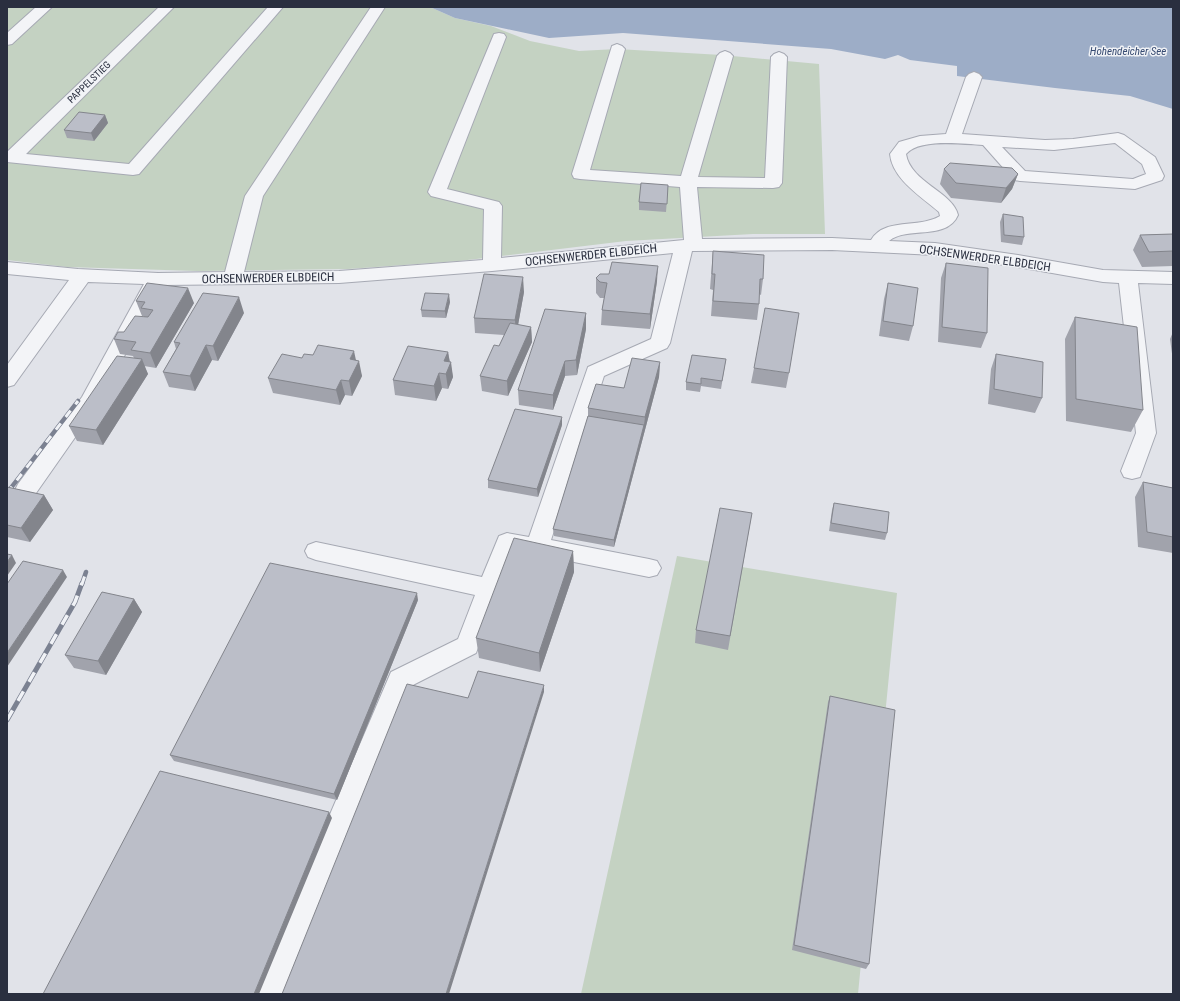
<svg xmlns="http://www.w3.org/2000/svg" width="1180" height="1001" viewBox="0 0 1180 1001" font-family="'Roboto Condensed',sans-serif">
<rect width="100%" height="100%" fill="#e1e3e9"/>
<path fill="#c4d2c2" d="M 7,7 L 430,7 L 455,18 L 491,26 L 530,41 L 579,51 L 617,49 L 722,55 L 819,64 L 825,234 L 753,234 L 626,241 L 459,261 L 348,269 L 197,271 L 67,267 L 7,260 Z
M 677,556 L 897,593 L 858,994 L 581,994 Z"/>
<path fill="#9dadc7" d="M 430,7 L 1173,7 L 1173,109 L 1130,96 L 1055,88 L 957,76 L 957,66 L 910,60 L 898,55 L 885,59 L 831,49 L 623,33 L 549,38 L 455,18 Z"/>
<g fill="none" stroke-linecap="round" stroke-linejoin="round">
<g stroke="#a6a9b3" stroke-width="2">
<path id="minor" d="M 36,7 L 52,7 L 12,44 L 7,45 L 7,33 Z
M 159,7 L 174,7 L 26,154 L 129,164 L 268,7 L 283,7 L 139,174 L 133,175 L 7,162 L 7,152 Z
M 371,7 L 385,7 L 263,196 L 244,272 L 339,271 L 483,260 L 484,209 L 431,196 L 428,192 L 494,34 L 499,33 L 504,34 L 506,37 L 447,189 L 499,202 L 502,206 L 501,258 L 684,240 L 680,187 L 580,179 L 574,178 L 572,174 L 612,46 L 617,44 L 622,46 L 625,49 L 590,170 L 681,176 L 717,56 L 720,53 L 725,51 L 730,53 L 733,56 L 698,177 L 765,178 L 771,57 L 774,54 L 779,52 L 784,54 L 787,57 L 782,183 L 779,187 L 773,188 L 697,187 L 702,239 L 832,238 L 871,240 C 885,217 918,229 940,216 L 939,212 C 922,197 892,179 890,154 L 899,142 L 920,136 L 946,134 L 966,77 L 969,74 L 974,72 L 979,74 L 982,77 L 962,134 L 1045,140 L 1073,139 L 1118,133 L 1124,135 L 1155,157 L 1164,176 L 1162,180 L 1135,189 L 1020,181 L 1014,180 L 983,145 C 963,144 920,138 906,154 C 910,182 953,192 958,215 C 947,241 906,226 889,241 L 935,243 L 1018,255 L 1103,270 L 1173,272 L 1173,284 L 1138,283 L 1156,433 L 1140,477 L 1132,479 L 1124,477 L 1121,471 L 1136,433 L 1119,283 L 1103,282 L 1018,267 L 935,255 L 832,250 L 692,251 L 670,343 L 667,348 L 604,376 L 551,540 L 649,559 L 657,561 L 661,568 L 657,575 L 649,577 L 539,555 L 514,552 L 476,653 L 409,687 L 283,994 L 253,994 L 391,672 L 458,639 L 475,595 L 316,560 L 308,557 L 305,551 L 308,545 L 316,542 L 482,577 L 499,536 L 507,533 L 529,537 L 588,367 L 651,339 L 673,253 L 492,271 L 339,283 L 163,285 L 97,406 L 34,496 L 26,498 L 18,496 L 15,490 L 18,484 L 82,397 L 144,284 L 88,282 L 14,385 L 7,387 L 7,365 L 69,280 L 7,274 L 7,262 L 78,269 L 158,273 L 225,272 L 245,196 ZM 1115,143 L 1142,164 L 1146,174 L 1133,179 L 1025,171 L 1002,147 L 1054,150 Z"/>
</g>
<use href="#minor" fill="#f3f4f7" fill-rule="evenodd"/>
<g stroke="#7b8191" stroke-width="4.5">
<path id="rail-far1" d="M 7,493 L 78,401
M 82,584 L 86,572"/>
</g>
<g stroke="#7b8191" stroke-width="5">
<path id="rail" d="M 7,720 L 75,602 L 82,583"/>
</g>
<use href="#rail-far1" stroke="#f0f2f6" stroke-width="3" stroke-dasharray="8" stroke-linecap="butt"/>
<use href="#rail" stroke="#f0f2f6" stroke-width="3.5" stroke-dasharray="11" stroke-linecap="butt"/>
</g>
<path fill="#a1a3ac" d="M 105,115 L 108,123 L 94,141 L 67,138 L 64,130 Z
M 944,169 L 1018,174 L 1012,189 L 1001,203 L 951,198 L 940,184 Z
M 668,185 L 666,212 L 639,210 L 639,202 Z
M 1003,214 L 1024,237 L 1022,245 L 1001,242 L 1000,222 Z
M 1173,234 L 1173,266 L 1142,267 L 1133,250 L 1140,235 Z
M 713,251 L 763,279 L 761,295 L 759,294 L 759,304 L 757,320 L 711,316 L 713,290 L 710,289 Z
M 946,263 L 987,333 L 981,348 L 938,342 L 941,278 Z
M 609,274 L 657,281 L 650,329 L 601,325 L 602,310 L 604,298 L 600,298 L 596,293 L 596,278 Z
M 888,283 L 913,326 L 909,341 L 879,336 L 884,299 Z
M 524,292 L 518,325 L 531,327 L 532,342 L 508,396 L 482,391 L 480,376 L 499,346 L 504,335 L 475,333 L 474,318 Z
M 136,301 L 194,303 L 156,368 L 144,366 L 148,374 L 103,445 L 77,441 L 69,426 L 134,358 L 133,356 L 120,354 L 114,339 L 124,332 L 144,317 L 144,316 L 142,316 Z
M 450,302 L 446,318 L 422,317 L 421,310 Z
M 244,313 L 218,361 L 212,360 L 195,391 L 169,387 L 163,372 L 176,349 L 174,342 Z
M 586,313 L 586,329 L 577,375 L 565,376 L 553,410 L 519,405 L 518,390 Z
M 1075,317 L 1143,410 L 1131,432 L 1066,421 L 1065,339 Z
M 1173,332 L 1173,361 L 1170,339 Z
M 448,352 L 453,377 L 448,389 L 442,388 L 436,401 L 395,395 L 393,380 Z
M 996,354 L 1042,398 L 1035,413 L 988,404 L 991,369 Z
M 726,359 L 721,389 L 701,386 L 700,392 L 686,390 L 686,382 Z
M 356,360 L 362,376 L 352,396 L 345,395 L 340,405 L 273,393 L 268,378 Z
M 660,362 L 659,377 L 614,547 L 554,536 L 553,529 L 588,416 L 588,408 L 624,388 Z
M 754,368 L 789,373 L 786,388 L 751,383 Z
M 562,425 L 538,497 L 488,488 L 488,480 Z
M 1143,482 L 1173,488 L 1173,553 L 1138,547 L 1135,497 Z
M 7,487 L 44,495 L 53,510 L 30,542 L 7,537 Z
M 834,503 L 887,533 L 885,540 L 829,531 L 832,510 Z
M 752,513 L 728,650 L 695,643 L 696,630 Z
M 573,551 L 574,572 L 540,672 L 479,658 L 476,638 Z
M 134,599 L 142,612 L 106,675 L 74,668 L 65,655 Z
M 418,600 L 337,800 L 174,761 L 170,755 Z
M 830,696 L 869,964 L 866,969 L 792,950 L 828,702 Z"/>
<path fill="#83858c" d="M 105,115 L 108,123 L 94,141 L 91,133 Z
M 1018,174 L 1012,189 L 1001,203 L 1006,188 Z
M 658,266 L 657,281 L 650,329 L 650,314 Z
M 523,277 L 524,292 L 516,336 L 515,320 Z
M 188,288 L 194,303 L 156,368 L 150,353 Z
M 449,294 L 450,302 L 446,318 L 445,311 Z
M 239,297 L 244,313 L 218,361 L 213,346 Z
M 586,313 L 586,329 L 577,375 L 576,360 Z
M 531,327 L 532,342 L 508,396 L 507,381 Z
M 206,345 L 212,360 L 195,391 L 190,376 Z
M 354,351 L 357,365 L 359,361 L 362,376 L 352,396 L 349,381 L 350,359 Z
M 448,352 L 450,364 L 451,362 L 453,377 L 448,389 L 444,361 Z
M 142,359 L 148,374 L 103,445 L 96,430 Z
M 565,361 L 565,376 L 553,410 L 553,395 Z
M 660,362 L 659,377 L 614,547 L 614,540 L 644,425 L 645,417 Z
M 439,373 L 442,388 L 436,401 L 434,386 Z
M 341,380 L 345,395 L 340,405 L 336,390 Z
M 562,417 L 562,425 L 538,497 L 537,489 Z
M 44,495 L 53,510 L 30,542 L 21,528 Z
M 573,551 L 574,572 L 540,672 L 539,653 Z
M 12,555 L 16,563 L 7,576 L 7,562 Z
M 63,570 L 67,577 L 7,667 L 7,653 Z
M 417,593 L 418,600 L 337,800 L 334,794 Z
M 134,599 L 142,612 L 106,675 L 98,661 Z
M 544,685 L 544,692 L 449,994 L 446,994 Z
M 329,812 L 332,818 L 259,994 L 254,994 Z"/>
<path fill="#bbbec8" stroke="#83858c" d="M 79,112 L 105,115 L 91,133 L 64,130 Z
M 950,163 L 1012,168 L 1018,174 L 1006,188 L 956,183 L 944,169 Z
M 641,183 L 668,185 L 667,204 L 639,202 Z
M 1003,214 L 1023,217 L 1024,237 L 1004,235 Z
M 1173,234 L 1173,251 L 1149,252 L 1140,235 Z
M 713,251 L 764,255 L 763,279 L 760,279 L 759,304 L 713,301 L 715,274 L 712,274 Z
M 612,262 L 658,266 L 650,314 L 602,310 L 607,283 L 600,282 L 596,278 L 600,274 L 609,274 Z
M 946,263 L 988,268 L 987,333 L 942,327 Z
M 484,274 L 523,277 L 515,320 L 474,318 Z
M 147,283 L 188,288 L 150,353 L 131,350 L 136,342 L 114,339 L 118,332 L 124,332 L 135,316 L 148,317 L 153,310 L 141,308 L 145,302 L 136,301 Z
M 888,283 L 918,288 L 913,326 L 883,321 Z
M 203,293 L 239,297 L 213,346 L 206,345 L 190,376 L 163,372 L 180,343 L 174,342 Z
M 425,293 L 449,294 L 445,311 L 421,310 Z
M 765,308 L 799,313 L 789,373 L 754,368 Z
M 545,309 L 586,313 L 576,360 L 565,361 L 553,395 L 518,390 Z
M 1075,317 L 1137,327 L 1143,410 L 1076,399 Z
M 510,323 L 531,327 L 507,381 L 480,376 L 494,345 L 499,346 Z
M 318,345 L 354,351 L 350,359 L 359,361 L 349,381 L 341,380 L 336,390 L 268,378 L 282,354 L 302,358 L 304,354 L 313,355 Z
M 408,346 L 448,352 L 444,361 L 451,362 L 446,374 L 439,373 L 434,386 L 393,380 Z
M 996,354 L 1043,362 L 1042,398 L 994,389 Z
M 692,355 L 726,359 L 722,381 L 701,378 L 701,384 L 686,382 Z
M 117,356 L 142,359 L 96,430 L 69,426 Z
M 632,358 L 660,362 L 645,417 L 588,408 L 596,384 L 624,388 Z
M 515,409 L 562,417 L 537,489 L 488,480 Z
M 588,416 L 644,425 L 614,540 L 553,529 Z
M 1143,482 L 1173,488 L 1173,537 L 1147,532 Z
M 7,487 L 44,495 L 21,528 L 7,525 Z
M 834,503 L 889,512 L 887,533 L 831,523 Z
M 720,508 L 752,513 L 730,636 L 696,630 Z
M 514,538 L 573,551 L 539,653 L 476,638 Z
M 7,554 L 12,555 L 7,562 Z
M 23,561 L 63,570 L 7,653 L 7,584 Z
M 270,563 L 417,593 L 334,794 L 170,755 Z
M 102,592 L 134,599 L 98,661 L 65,655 Z
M 478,671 L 544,685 L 446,994 L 282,994 L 407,684 L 468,698 Z
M 830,696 L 895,710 L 869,964 L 794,945 Z
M 160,771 L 329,812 L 254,994 L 43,994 Z"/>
<g text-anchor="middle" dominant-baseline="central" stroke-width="3" stroke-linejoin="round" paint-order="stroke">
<g font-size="10" fill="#2a2f3f" stroke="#f0f2f6">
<text transform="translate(89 82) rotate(-44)">PAPPELSTIEG</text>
</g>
<g font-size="11" font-style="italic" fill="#364a71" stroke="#f0f2f6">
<text x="1128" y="51">Hohendeicher See</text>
</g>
<g font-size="12" fill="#2a2f3f" stroke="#f0f2f6">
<text transform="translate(591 255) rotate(-6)">OCHSENWERDER ELBDEICH</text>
<text transform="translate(985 258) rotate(8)">OCHSENWERDER ELBDEICH</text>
<text transform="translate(268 278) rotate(-1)">OCHSENWERDER ELBDEICH</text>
</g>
</g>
<rect width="1180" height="1001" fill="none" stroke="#2a2f3f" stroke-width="16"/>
</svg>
